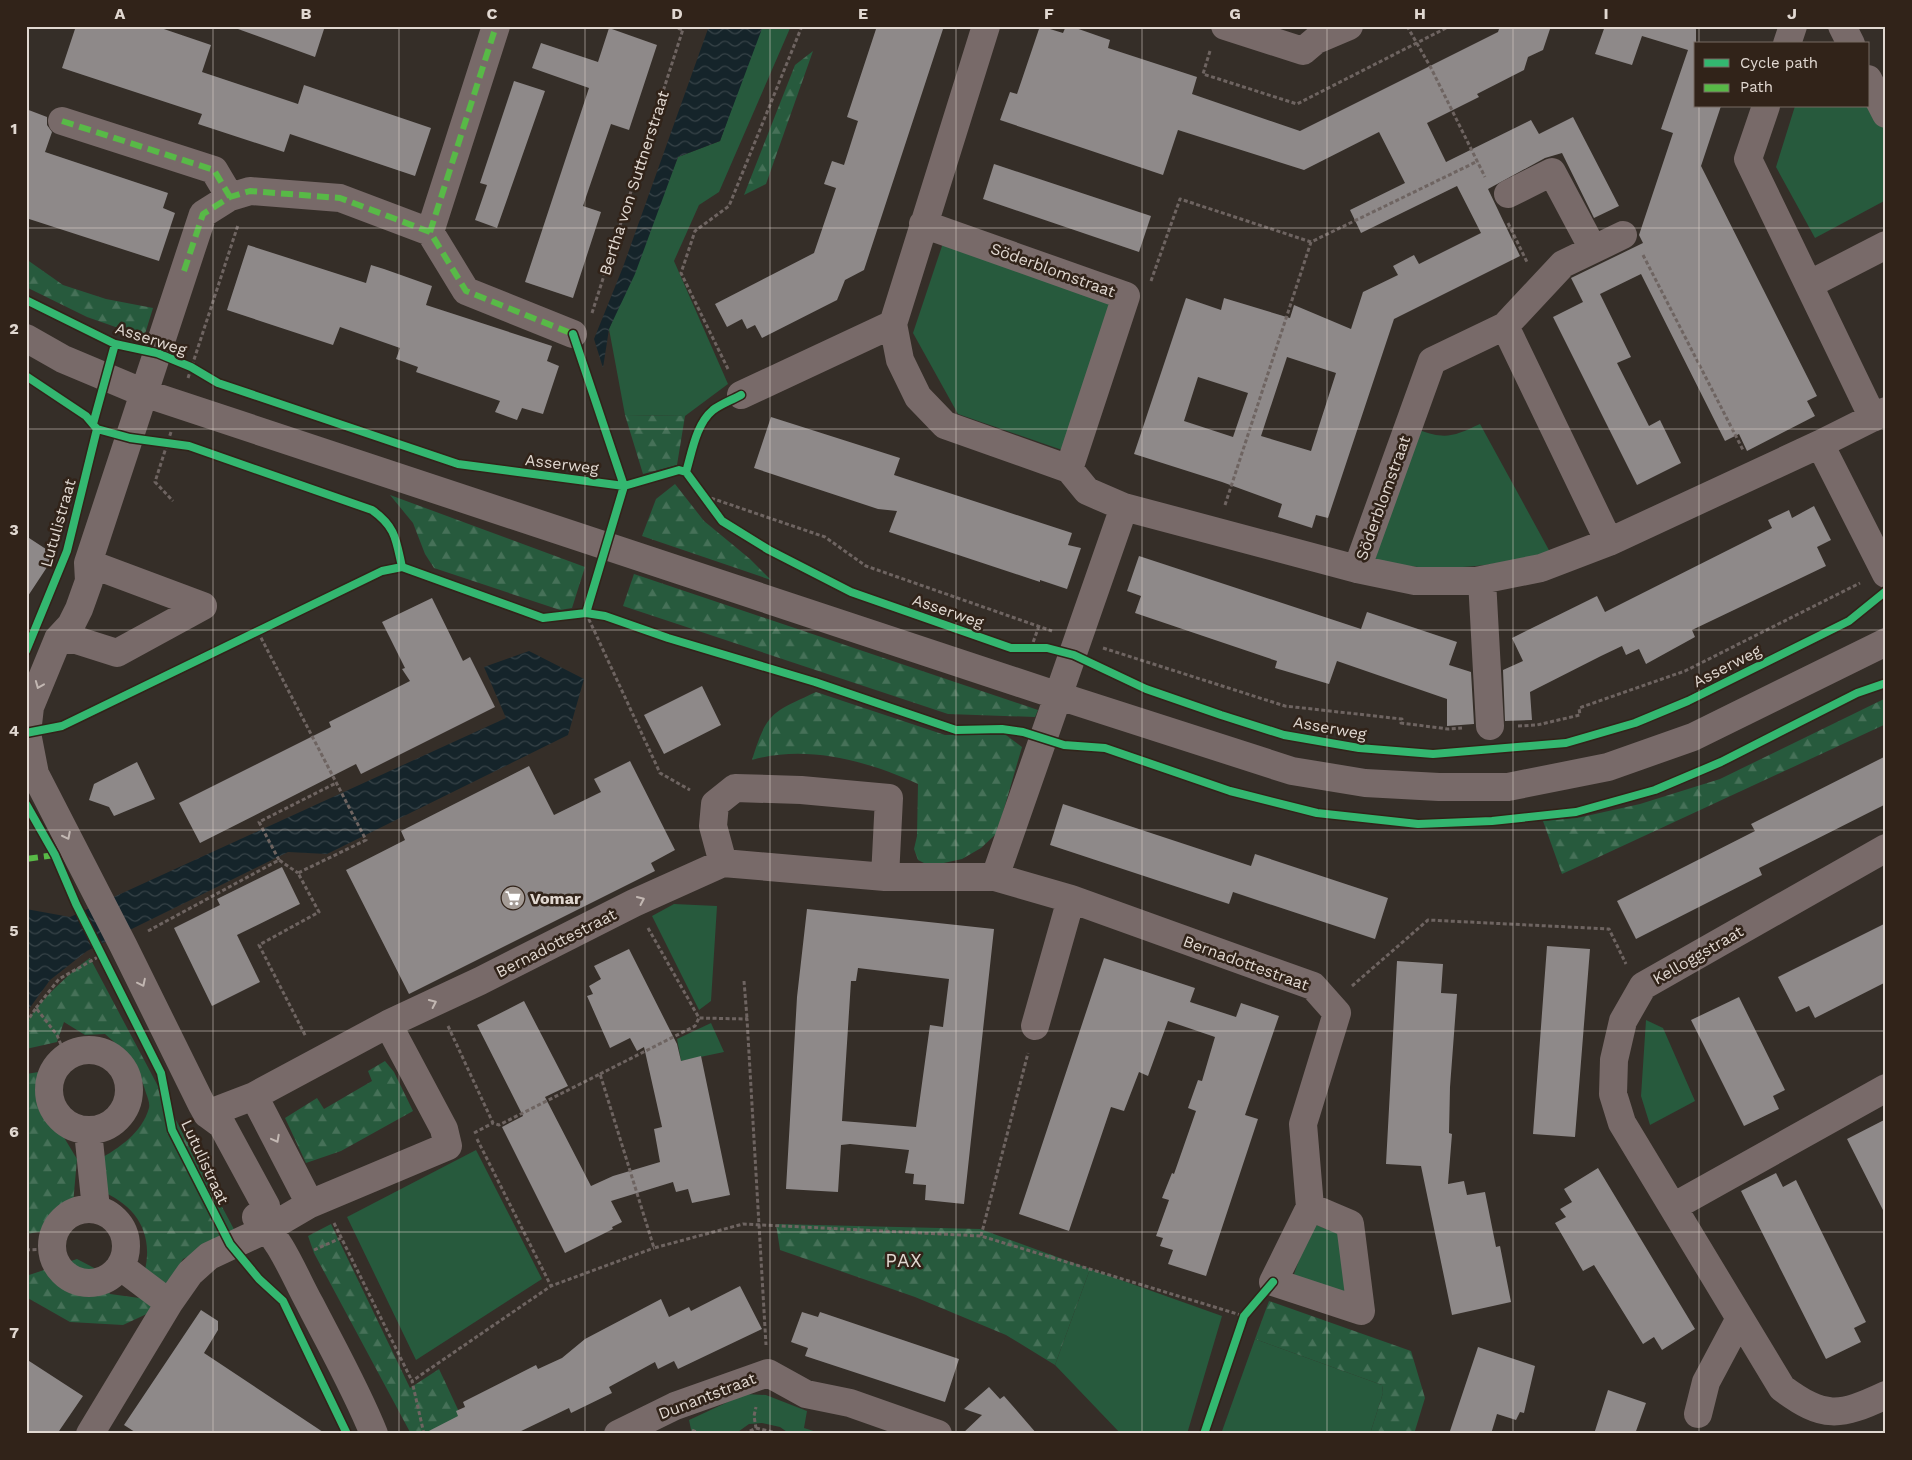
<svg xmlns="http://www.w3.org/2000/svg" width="1912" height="1460" viewBox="0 0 1912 1460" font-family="'Work Sans',sans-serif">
<defs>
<pattern id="forest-firs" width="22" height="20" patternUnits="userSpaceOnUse" patternTransform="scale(1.25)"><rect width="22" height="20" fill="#275a3d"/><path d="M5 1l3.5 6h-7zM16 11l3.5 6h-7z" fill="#467158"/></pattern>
<pattern id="water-waves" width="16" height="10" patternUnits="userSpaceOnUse" patternTransform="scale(1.25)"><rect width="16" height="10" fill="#15242a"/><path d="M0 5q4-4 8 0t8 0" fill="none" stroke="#374348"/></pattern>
</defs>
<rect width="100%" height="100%" fill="#352e28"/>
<path fill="#275a3d" d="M 761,26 L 791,26 L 719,192 L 699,205 L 674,261 L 728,384 L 685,416 L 625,415 L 609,329 L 678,157 L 720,141 Z
M 1868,96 L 1886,131 L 1886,200 L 1815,238 L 1776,167 L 1795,106 L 1868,106 Z
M 945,237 L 1122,301 L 1065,451 L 958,414 L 913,333 Z
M 1480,424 L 1550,552 C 1484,569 1441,572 1374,562 L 1419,430 C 1446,440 1454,436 1480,424 Z
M 674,904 L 717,906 L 711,1001 L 699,1010 L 652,916 Z
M 1646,1020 L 1663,1028 L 1695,1101 L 1650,1125 L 1641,1096 Z
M 711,1023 L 724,1052 L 681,1061 L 677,1039 Z
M 476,1150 L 542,1279 L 416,1360 L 347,1217 Z
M 1312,1223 L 1341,1235 L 1345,1294 L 1293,1277 Z
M 1090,1269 L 1222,1316 L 1187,1434 L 1121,1434 L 1055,1365 Z
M 1255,1339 L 1382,1385 L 1383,1393 L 1370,1434 L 1221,1434 Z
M 745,1394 L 766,1395 L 807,1411 L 804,1428 L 823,1434 L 790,1434 L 780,1427 L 762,1423 L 749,1424 L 735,1434 L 692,1434 L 689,1420 Z"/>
<path fill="url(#forest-firs)" d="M 813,51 L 766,184 L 744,195 L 795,65 Z
M 26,259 L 63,285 L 106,299 L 153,308 L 144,337 L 87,317 L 26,287 Z
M 625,415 L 685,416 L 677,465 L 643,474 Z
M 675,484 L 704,521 L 750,559 L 771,580 L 642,536 L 656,499 Z
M 390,495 L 585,567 L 572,608 L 560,610 L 434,568 L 425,554 L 413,523 Z
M 634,574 L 1038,710 L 1035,717 L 948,714 L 623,606 Z
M 816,692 L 945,735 L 1006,735 L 1022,747 L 997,833 L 981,848 L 962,859 L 930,866 L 918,860 L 914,849 L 917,836 L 918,784 C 868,761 806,744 752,760 C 767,712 771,713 816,692 Z
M 1886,698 L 1886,724 L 1562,874 L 1543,821 L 1577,818 L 1640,804 L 1720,779 Z
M 90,958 L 237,1235 L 183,1259 L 165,1289 L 144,1274 C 155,1233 136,1205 99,1190 L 98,1160 C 119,1148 142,1133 149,1108 C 150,1104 148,1098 146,1093 C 139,1067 125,1051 105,1034 L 85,1035 L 64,1022 L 57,1042 L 26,1049 C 26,1042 25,1033 26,1026 C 29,1010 76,967 90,958 Z
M 385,1061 L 394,1072 L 413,1111 L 341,1151 L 306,1163 L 285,1118 L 317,1098 L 324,1109 L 372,1081 L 368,1071 Z
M 45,1071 L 39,1096 L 77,1159 L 71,1227 L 26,1234 L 26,1074 Z
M 331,1224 L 410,1388 L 439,1369 L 461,1416 L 475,1434 L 411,1434 L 314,1253 L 308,1236 Z
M 776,1224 L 980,1229 L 1090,1269 L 1055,1365 L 1006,1335 L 915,1297 L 780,1250 Z
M 77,1259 L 98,1270 L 110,1294 L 154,1300 L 151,1312 L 123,1325 L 70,1322 L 26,1297 L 26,1276 Z
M 1269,1301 L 1411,1351 L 1425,1398 L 1414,1434 L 1370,1434 L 1383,1393 L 1382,1385 L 1255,1339 Z"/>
<path fill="url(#water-waves)" d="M 709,26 L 763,26 L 720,141 L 678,157 L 635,274 L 609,329 L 603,368 L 594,339 L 623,267 Z
M 529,651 L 584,679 L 568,735 L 327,854 L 288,852 L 87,951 L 50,980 L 26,1013 L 26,909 L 70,917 L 506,718 L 484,667 Z"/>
<path fill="#8e8989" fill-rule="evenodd" d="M 76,26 L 155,26 L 211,45 L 202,72 L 298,104 L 304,85 L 431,128 L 415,176 L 290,134 L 284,152 L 198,124 L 202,114 L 62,68 Z
M 238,26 L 325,26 L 315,57 L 238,29 Z
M 877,26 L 944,26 L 864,270 L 845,280 L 837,300 L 762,338 L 755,325 L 747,329 L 742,319 L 727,327 L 715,304 L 814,253 L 836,188 L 824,184 L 832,161 L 844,165 L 858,121 L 847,117 Z
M 1040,26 L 1063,33 L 1066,26 L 1070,26 L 1110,40 L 1108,48 L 1197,77 L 1192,94 L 1300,131 L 1498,32 L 1500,26 L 1551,26 L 1543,50 L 1528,57 L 1524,70 L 1477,94 L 1479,97 L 1427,123 L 1446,162 L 1531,120 L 1539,134 L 1573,117 L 1619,206 L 1594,218 L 1562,153 L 1545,158 L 1488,189 L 1520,256 L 1394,319 L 1328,518 L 1316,515 L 1312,528 L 1278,517 L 1282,504 L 1222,482 L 1134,454 L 1186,298 L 1221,310 L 1224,298 L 1290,318 L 1294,305 L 1351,329 L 1363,292 L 1398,275 L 1393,266 L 1414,255 L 1419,264 L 1481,233 L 1457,186 L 1361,233 L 1350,210 L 1405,183 L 1379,132 L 1304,170 L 1178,130 L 1163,175 L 1000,120 L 1010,92 L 1017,94 ZM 1287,357 L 1336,373 L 1311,451 L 1261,436 ZM 1198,377 L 1248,393 L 1233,437 L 1184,421 Z
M 1605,26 L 1696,26 L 1696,106 L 1721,106 L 1701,166 L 1817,396 L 1807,401 L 1815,416 L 1747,451 L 1739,434 L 1725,441 L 1641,274 L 1600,294 L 1631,357 L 1617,363 L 1649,426 L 1660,420 L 1681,463 L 1637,485 L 1553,317 L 1583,302 L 1571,278 L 1643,243 L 1639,235 L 1673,133 L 1661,129 L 1688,50 L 1642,36 L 1632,65 L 1595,54 Z
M 609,28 L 657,45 L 629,130 L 611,124 L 586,197 L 583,206 L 601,212 L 573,298 L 525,282 L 589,88 L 532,68 L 541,43 L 598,62 Z
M 514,81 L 545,91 L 497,228 L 475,220 L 487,185 L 480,183 Z
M 26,109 L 47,117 L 47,125 L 52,132 L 45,152 L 168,193 L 163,208 L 175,213 L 159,261 L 26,218 Z
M 994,164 L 1151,216 L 1139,252 L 983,199 Z
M 248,245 L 366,283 L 371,265 L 384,269 L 432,286 L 426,305 L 552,346 L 547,361 L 559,366 L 543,414 L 522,408 L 517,420 L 495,412 L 500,401 L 416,372 L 418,367 L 396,359 L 400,348 L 340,327 L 333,345 L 227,310 Z
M 771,417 L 900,458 L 894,475 L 1072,533 L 1068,545 L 1081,548 L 1067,589 L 1040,580 L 1040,582 L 889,532 L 897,511 L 878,509 L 754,468 Z
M 1814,506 L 1831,540 L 1817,547 L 1826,566 L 1692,630 L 1695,637 L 1646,664 L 1639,649 L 1626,655 L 1622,646 L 1601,656 L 1530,692 L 1532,720 L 1505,721 L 1503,670 L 1523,661 L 1512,638 L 1597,596 L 1605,612 L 1772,528 L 1768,520 L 1789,510 L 1792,518 Z
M 26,536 L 55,555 L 26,599 Z
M 1139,556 L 1361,629 L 1367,612 L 1457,642 L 1449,665 L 1471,672 L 1474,724 L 1447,726 L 1447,699 L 1337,661 L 1329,684 L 1275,668 L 1277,661 L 1135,613 L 1141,596 L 1127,591 Z
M 432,598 L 463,661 L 470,657 L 495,707 L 361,774 L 356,764 L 200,843 L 179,803 L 331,727 L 329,722 L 410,681 L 402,669 L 405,668 L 382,622 Z
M 702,686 L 721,725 L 664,754 L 644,715 Z
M 1886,756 L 1886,804 L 1759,868 L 1762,875 L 1636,939 L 1617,901 L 1755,831 L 1751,824 Z
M 630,761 L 675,850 L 651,863 L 655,871 L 409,994 L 346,870 L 405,840 L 401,831 L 529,766 L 554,815 L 601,792 L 594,779 Z
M 137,762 L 155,799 L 114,816 L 109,807 L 89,800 L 94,784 Z
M 1063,804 L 1251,866 L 1255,854 L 1388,898 L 1375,939 L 1233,892 L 1229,904 L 1050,845 Z
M 282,867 L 300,904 L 237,935 L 260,982 L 212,1006 L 174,928 L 220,905 L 217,899 Z
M 807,909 L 994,929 L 964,1204 L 925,1200 L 926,1185 L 913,1184 L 914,1174 L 905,1173 L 909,1150 L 850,1144 L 841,1145 L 838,1192 L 786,1189 L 797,997 ZM 858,968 L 949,979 L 943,1027 L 930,1025 L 916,1127 L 842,1121 L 851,981 L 856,981 Z
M 1886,923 L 1886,982 L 1815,1018 L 1809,1006 L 1796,1012 L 1778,977 Z
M 1547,946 L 1590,949 L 1575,1137 L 1533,1134 Z
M 629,949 L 677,1044 L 681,1061 L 701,1056 L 730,1195 L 692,1203 L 688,1189 L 676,1192 L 673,1182 L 611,1201 L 622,1222 L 612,1227 L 613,1229 L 565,1253 L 502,1127 L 523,1116 L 477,1025 L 524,1001 L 568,1086 L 545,1097 L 591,1186 L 613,1176 L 660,1162 L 654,1129 L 662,1127 L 644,1047 L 637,1051 L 630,1038 L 610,1048 L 587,996 L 593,994 L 589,986 L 601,979 L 594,966 Z
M 1104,958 L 1195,988 L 1190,1002 L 1236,1017 L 1241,1003 L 1279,1016 L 1245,1115 L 1258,1119 L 1206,1276 L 1168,1264 L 1173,1250 L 1160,1246 L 1163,1238 L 1156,1236 L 1169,1200 L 1162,1198 L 1172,1173 L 1174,1174 L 1196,1111 L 1188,1108 L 1198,1080 L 1202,1081 L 1215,1037 L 1168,1021 L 1148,1076 L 1139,1072 L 1124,1111 L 1111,1107 L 1069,1231 L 1019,1214 Z
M 1397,961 L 1443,964 L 1441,993 L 1457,994 L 1450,1087 L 1449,1133 L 1452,1134 L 1448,1184 L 1464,1181 L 1467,1195 L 1485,1192 L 1496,1247 L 1500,1246 L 1511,1302 L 1452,1315 L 1421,1166 L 1386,1164 Z
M 1739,997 L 1785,1090 L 1773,1096 L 1779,1109 L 1744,1126 L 1691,1020 Z
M 1886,1119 L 1886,1216 L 1847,1139 Z
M 1598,1168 L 1695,1329 L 1662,1350 L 1654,1337 L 1643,1344 L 1594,1265 L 1583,1271 L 1555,1223 L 1566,1217 L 1560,1209 L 1572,1202 L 1564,1189 Z
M 1776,1173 L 1783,1187 L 1796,1180 L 1866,1322 L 1854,1328 L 1861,1342 L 1826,1359 L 1741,1191 Z
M 740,1286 L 762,1329 L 678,1369 L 674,1361 L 658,1369 L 655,1362 L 609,1387 L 612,1393 L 571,1413 L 569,1408 L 515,1434 L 423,1434 L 458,1416 L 456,1411 L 465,1407 L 463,1402 L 536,1365 L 538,1369 L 562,1358 L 585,1339 L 661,1299 L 669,1317 L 689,1307 L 691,1311 Z
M 201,1310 L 218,1321 L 218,1330 L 204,1353 L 326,1434 L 138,1434 L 124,1425 Z
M 802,1312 L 818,1317 L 820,1312 L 959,1359 L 945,1402 L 805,1356 L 808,1348 L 791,1342 Z
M 1478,1347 L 1535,1366 L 1524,1413 L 1520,1412 L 1516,1420 L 1497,1414 L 1491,1434 L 1449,1434 Z
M 26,1359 L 83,1396 L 57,1434 L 26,1434 Z
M 989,1387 L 1000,1399 L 1004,1396 L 1037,1434 L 962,1434 L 982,1415 L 964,1409 Z
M 1608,1390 L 1646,1403 L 1635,1434 L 1594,1434 Z"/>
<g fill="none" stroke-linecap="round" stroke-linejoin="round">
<path stroke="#6e6461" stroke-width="3" stroke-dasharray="4 2.5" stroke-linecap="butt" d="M 672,26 L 683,30
M 1407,26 L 1431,68 L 1485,177
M 1210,51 L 1203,74 L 1297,104 L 1450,26
M 1508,223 L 1527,262
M 1643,255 L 1743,450
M 1151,281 L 1180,199 L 1311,242
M 592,313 L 684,26
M 728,369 L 681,273 L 695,231 L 729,206 L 802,26
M 188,378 L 238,225
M 171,432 L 155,482 L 173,501
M 705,496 L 825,537 L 866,566 L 1052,631
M 1225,505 L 1311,242 L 1478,161
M 586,613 L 660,773 L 690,790
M 258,632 L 366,840 L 298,873 L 319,912 L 259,945 L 306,1037
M 1031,648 L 1039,626
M 1103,648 L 1285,706 L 1402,719 L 1401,723 L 1448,729 L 1462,728
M 1518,726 L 1537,725 L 1580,715 L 1579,708 L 1685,671 L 1860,583
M 279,860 L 259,822 L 336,783
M 648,928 L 699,1018 L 747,1019 L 766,1345
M 148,931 L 279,860 L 298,873
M 744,981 L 747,1018
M 1352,986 L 1428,920 L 1609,929 L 1626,964
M 36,1008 L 59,979 L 98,957
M 26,1023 L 36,1008 L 57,1035 L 66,1057
M 448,1026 L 493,1123 L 499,1125 L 600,1074 L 654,1248 L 743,1224 L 981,1236 L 1244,1316
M 600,1074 L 695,1026 L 699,1018
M 474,1133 L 493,1123
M 477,1139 L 551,1286
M 334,1223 L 412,1381
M 981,1236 L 1028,1053
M 26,1250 L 52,1249
M 314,1250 L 341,1238
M 756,1428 L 781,1434
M 692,1430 L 701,1434
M 424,1434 L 412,1381 L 551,1286 L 654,1248
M 744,1434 L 756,1428 L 754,1416 L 756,1407"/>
<path stroke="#786a69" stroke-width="28" d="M 986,26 L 893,324 L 900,360 L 918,397 L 945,425 L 1069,469 L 1087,491 L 1124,507 L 1357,569 L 1415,581 L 1476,581 L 1541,568 L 1609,542 L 1820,444 L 1886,411
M 1225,26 L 1303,51 L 1316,40 L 1349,26
M 1842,26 L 1851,44
M 1787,44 L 1793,26
M 1868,79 L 1886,114
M 1766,106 L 1748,159 L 1873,418
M 62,121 L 214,170 L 230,197
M 1508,194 L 1552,172 L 1593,249
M 923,224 L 1126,296 L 1069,469
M 430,232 L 496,26
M 1810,284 L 1886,245
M 1505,326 L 1609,542
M 26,338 L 63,359 L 144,393 L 1059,696 L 1292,771 L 1365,783 L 1439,787 L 1508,787 L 1608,767 L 1693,737 L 1886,642
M 741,395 L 893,324
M 1820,444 L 1886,574
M 1357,569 L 1432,361 L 1505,326 L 1563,264 L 1623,235
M 1482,580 L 1490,726
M 58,639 L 76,640 L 117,653 L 203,606 L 88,563
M 1886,848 L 1643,986 L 1623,1021 L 1614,1060 L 1613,1094 L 1622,1123 L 1782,1388 C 1824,1419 1839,1417 1886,1395
M 723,863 L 713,826 L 715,804 L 735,788 L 801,790 L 889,798 L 885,877
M 995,877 L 1124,507
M 1035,1026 L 1071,899
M49 1090a40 40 0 1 1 80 0a40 40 0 1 1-80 0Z
M 254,1096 L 310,1204
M 207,1114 L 254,1096 L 388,1024 L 480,981 L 634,903 L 723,863 L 885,877 L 995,877 L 1071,899 L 1313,986 L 1337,1013 L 1303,1124 L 1310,1207 L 1273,1282 L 1361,1311 L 1350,1224 L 1310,1207
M 88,1131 L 96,1209
M 1673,1207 L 1886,1088
M52 1246a37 37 0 1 1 74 0a37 37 0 1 1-74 0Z
M 256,1217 C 281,1239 294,1275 310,1304 C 332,1347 356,1389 374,1434
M 269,1228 L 266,1206 L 222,1125 L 207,1114 L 202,1105 L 123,945 L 35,774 L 27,733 L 30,707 L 58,639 L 71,625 L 79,609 L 89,581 L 88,563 L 203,214 L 230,197 L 250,191 L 340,198 L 430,232 L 466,291 L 573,334
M 120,1266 L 169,1303
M 1698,1414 L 1706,1382 L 1739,1320
M 90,1434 L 169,1303 L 190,1273 L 209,1256 L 269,1228 L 310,1204 L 448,1146 L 444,1129 L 388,1024
M 618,1434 L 675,1406 L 768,1373 L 806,1394 L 850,1403 L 938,1434"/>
<path stroke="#58b947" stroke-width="6" stroke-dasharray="12 6" stroke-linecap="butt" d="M 62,121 L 214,170 L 230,197
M 430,232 L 496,26
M 184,271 L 203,214 L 230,197 L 250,191 L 340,198 L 430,232 L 466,291 L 573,334
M 26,859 L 55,855"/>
<g stroke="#312319" stroke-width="11">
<path id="cycleway" d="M 26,300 L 115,344 L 157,353 L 191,367 L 218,383 L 458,464 L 624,486 L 679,470 L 686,472 L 722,521 L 769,550 L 851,592 L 1011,648 L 1047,648 L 1074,655 L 1146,689 L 1221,715 L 1284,735 L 1359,748 L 1433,754 L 1566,743 L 1635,723 L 1688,701 L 1849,621 L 1886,591
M 573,334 L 624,486
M 26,376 L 86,416 L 97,429 L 130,438 L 189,446 L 372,510 C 396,527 396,540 402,567
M 93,424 L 115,344
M 686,472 C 692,452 696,424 713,410 C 721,404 732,400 741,395
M 402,567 L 543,618 L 586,613 L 605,616 L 668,638 L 815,682 L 956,730 L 1002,729 L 1023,732 L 1064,745 L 1105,748 L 1230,791 L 1317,813 L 1418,824 L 1492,821 L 1576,812 L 1655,790 L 1721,762 L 1857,693 L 1886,683
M 586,613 L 624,486
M 26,651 L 67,551 L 97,429
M 26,733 L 62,726 L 382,571 L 402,567
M 26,804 L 55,855 L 76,904 L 161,1073 L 172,1130 L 230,1244 L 259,1279 L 283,1301 L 347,1434
M 1204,1434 L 1244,1316 L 1273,1282"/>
</g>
<use href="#cycleway" stroke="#33b770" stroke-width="8"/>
</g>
<defs><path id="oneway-chevron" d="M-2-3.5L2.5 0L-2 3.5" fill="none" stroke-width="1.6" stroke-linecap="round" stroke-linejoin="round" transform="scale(1.25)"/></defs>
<g stroke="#c2b7b2">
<use href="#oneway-chevron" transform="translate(39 685) rotate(112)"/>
<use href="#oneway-chevron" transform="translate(67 836) rotate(63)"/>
<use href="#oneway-chevron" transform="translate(641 900) rotate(-24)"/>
<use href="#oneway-chevron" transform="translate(142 983) rotate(64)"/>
<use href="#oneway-chevron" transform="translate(433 1003) rotate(-25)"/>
<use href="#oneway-chevron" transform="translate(276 1139) rotate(62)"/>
</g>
<path fill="none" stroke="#e1d8d1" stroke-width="1" stroke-opacity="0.55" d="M 213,26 L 213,1434M 399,26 L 399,1434M 585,26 L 585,1434M 770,26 L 770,1434M 956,26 L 956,1434M 1142,26 L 1142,1434M 1327,26 L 1327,1434M 1513,26 L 1513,1434M 1699,26 L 1699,44M 1699,106 L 1699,1434M 26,228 L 1886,228M 26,429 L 1886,429M 26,630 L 1886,630M 26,830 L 1886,830M 26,1031 L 1886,1031M 26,1232 L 1886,1232"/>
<defs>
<g id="supermarket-disc" transform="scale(1.25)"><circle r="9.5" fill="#a59c96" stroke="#312319"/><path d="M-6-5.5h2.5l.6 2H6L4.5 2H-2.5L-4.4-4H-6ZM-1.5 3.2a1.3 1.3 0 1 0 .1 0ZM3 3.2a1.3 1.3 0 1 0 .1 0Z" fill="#fff"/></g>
</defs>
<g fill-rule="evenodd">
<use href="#supermarket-disc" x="513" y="898"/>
</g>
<g text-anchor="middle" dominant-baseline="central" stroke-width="5" stroke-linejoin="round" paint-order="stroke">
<g font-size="16" fill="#e1d8d1" stroke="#312319">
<text transform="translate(634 183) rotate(-72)">Bertha von Suttnerstraat</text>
<text transform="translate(1053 270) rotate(20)">Söderblomstraat</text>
<text transform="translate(151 339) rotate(18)">Asserweg</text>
<text transform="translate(562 464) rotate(7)">Asserweg</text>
<text transform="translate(1383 498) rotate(-70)">Söderblomstraat</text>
<text transform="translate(58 523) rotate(-74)">Lutulistraat</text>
<text transform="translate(948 611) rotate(19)">Asserweg</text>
<text transform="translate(1727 666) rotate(-27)">Asserweg</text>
<text transform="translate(1330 728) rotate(10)">Asserweg</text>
<text transform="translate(556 943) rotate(-27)">Bernadottestraat</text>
<text transform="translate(1698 955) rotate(-30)">Kelloggstraat</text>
<text transform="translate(1246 963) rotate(20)">Bernadottestraat</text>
<text transform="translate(205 1162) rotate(65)">Lutulistraat</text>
<text transform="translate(707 1396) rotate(-21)">Dunantstraat</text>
</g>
<g font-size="16" font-weight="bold" fill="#e1d8d1" stroke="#312319" text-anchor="start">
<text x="530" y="898">Vomar</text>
</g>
<g font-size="19" letter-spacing="1" fill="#e1d8d1" stroke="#312319">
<text x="904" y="1260">PAX</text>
</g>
</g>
<rect width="1912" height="1460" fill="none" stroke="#312319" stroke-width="55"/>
<rect x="1694" y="42" width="175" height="65" fill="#312319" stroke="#776b63"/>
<rect x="1704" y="59" width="25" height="8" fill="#33b770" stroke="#776b63"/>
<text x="1740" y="68" font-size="15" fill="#e1d8d1">Cycle path</text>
<rect x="1704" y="84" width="25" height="8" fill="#58b947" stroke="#776b63"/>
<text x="1740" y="92" font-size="15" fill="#e1d8d1">Path</text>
<rect x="28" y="28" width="1856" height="1404" fill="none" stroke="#e1d8d1" stroke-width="2"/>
<g font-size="16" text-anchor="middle" font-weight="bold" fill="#e1d8d1">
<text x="120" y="19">A</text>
<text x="306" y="19">B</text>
<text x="492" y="19">C</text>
<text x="677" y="19">D</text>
<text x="863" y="19">E</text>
<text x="1049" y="19">F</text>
<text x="1235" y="19">G</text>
<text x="1420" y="19">H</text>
<text x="1606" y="19">I</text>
<text x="1792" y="19">J</text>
<text x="14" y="134">1</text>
<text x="14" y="334">2</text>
<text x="14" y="535">3</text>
<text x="14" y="736">4</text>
<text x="14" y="936">5</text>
<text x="14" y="1137">6</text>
<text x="14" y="1338">7</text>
</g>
</svg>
